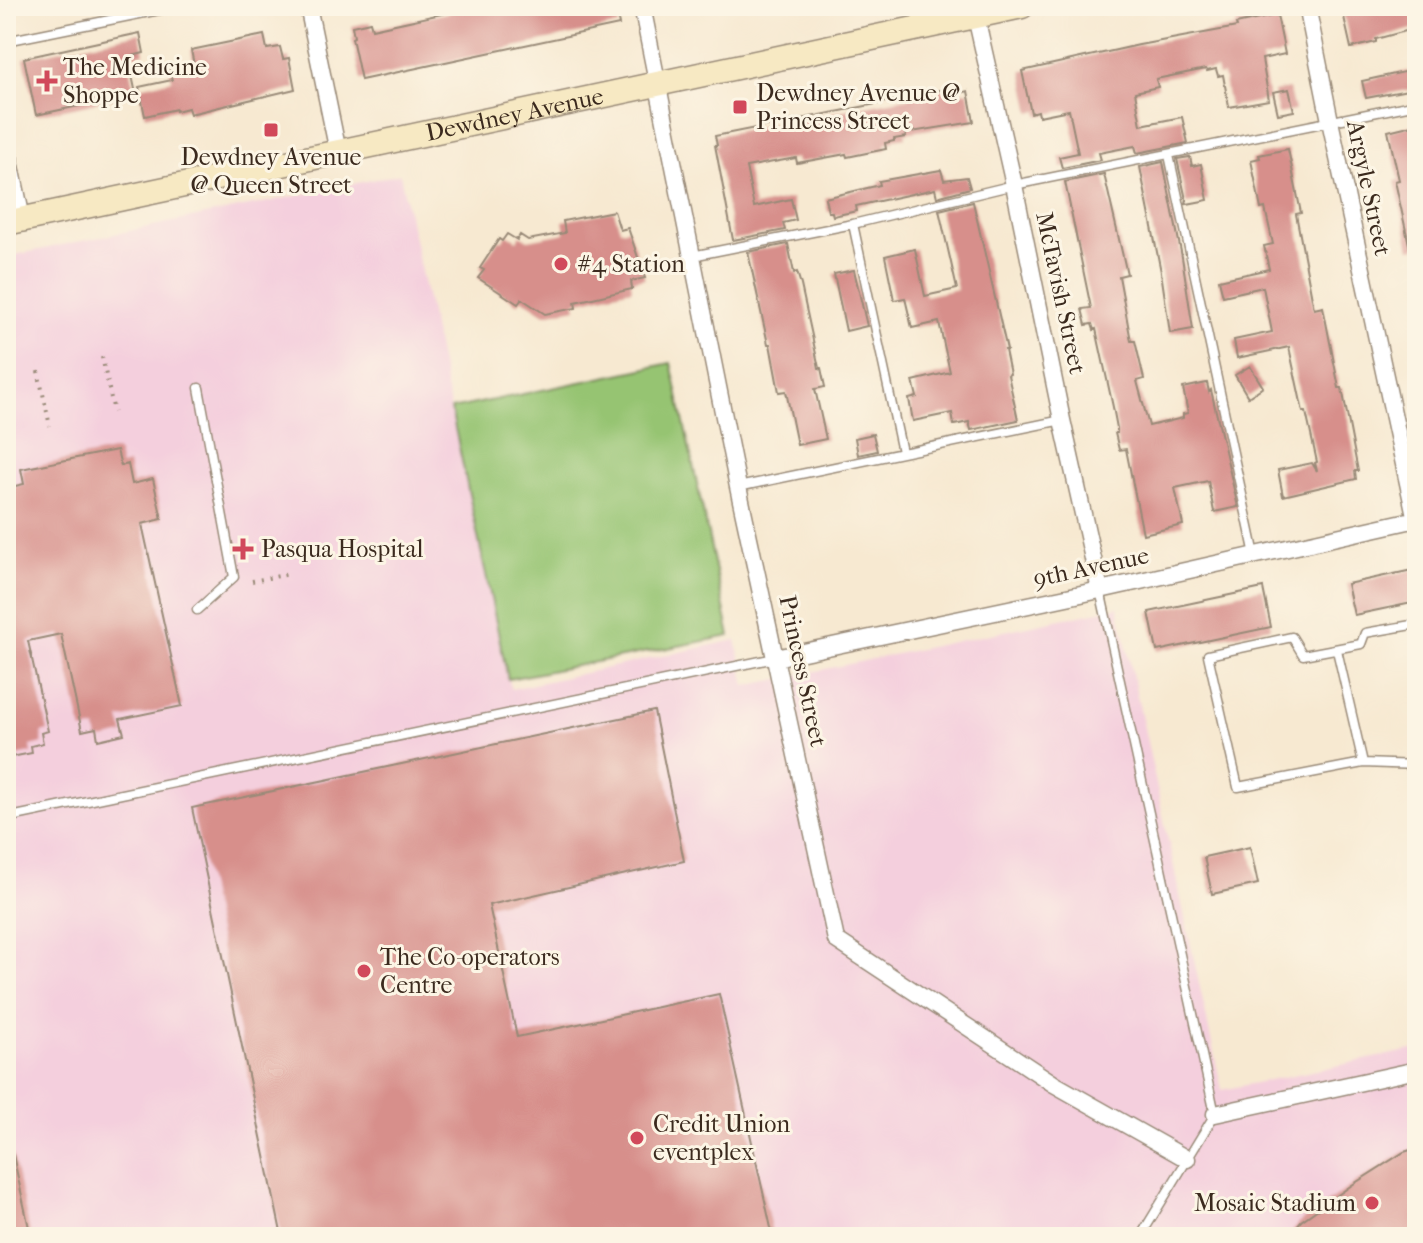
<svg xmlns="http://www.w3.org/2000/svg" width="1423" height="1243" viewBox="0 0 1423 1243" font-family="'IM FELL French Canon',serif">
<rect width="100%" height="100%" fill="#fcf5e5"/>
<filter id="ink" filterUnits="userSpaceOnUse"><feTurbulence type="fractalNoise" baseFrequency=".0125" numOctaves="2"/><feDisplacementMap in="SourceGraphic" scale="16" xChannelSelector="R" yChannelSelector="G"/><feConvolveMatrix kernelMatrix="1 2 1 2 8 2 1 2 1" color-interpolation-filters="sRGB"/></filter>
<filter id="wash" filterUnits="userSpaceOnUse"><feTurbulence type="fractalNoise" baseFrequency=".006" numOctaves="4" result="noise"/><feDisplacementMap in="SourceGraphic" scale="32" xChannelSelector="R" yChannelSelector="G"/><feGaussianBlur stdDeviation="1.8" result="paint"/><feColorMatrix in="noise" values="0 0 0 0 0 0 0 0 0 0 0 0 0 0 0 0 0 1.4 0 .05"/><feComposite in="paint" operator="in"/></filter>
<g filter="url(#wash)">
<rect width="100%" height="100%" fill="#f7e9d1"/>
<path fill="#f4cfdd" d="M 400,174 L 511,689 L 736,640 L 746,686 L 1118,607 L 1222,1090 L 1417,1049 L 1417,1237 L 6,1237 L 6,257 Z"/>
<path fill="#96c472" stroke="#687748" stroke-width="2" d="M 671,363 L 730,636 L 508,679 L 451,409 Z"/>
<g id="blocks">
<path fill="#d78f8b" d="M 478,6 L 615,6 L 619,25 L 361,80 L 352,38 L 354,37 L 352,26 L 370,22 L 372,29 Z
M 1353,6 L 1417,6 L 1417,28 L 1376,39 L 1376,42 L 1351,48 L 1342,8 Z
M 1277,15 L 1285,54 L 1262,59 L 1269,100 L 1229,107 L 1223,75 L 1218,76 L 1216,69 L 1207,71 L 1206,69 L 1156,79 L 1158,87 L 1135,92 L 1141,125 L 1182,117 L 1188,143 L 1137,153 L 1135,146 L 1099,153 L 1101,160 L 1062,168 L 1059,157 L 1078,153 L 1069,110 L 1039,116 L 1038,111 L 1031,113 L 1022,71 L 1139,45 L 1237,27 L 1236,24 Z
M 140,33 L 144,53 L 128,57 L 136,94 L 36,115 L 24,58 Z
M 264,35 L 267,49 L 280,47 L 283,59 L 289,58 L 295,89 L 190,114 L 188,108 L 176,111 L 176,109 L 145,116 L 139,87 L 172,80 L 169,70 L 194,65 L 191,50 Z
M 1409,71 L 1413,89 L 1366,98 L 1362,81 Z
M 954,86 L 956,94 L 968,91 L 974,122 L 905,133 L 906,137 L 894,139 L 894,141 L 885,143 L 886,149 L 847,157 L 846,154 L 797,163 L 796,158 L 746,167 L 754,207 L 791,199 L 796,220 L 783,223 L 785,230 L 733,240 L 715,145 L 717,145 L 715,136 L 926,94 Z
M 1289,89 L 1294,111 L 1278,114 L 1273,92 Z
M 1413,125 L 1417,145 L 1417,248 L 1410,249 L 1395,181 L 1399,180 L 1388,131 Z
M 1288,149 L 1301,213 L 1296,214 L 1314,309 L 1323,307 L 1339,388 L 1342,388 L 1358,471 L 1355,471 L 1356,479 L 1283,496 L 1278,470 L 1312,463 L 1317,471 L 1315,463 L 1317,462 L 1306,412 L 1303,412 L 1289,347 L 1237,358 L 1234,340 L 1272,332 L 1263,287 L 1223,296 L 1219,280 L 1269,269 L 1264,246 L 1273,244 L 1265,208 L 1261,209 L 1251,160 L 1260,158 L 1259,155 Z
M 1190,157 L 1192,166 L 1201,164 L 1208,200 L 1187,204 L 1177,159 Z
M 1163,162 L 1182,257 L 1193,329 L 1170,333 L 1161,272 L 1140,167 Z
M 941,170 L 944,180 L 967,177 L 970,188 L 937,197 L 935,189 L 856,206 L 857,211 L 833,216 L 832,212 L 828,212 L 825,198 L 880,185 L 879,181 Z
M 1104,174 L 1127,274 L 1119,276 L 1131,341 L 1135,341 L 1144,379 L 1137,381 L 1149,426 L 1183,418 L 1183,414 L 1188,413 L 1183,388 L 1207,383 L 1209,392 L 1211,390 L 1238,507 L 1214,512 L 1208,481 L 1175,488 L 1183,525 L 1143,534 L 1126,449 L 1119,450 L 1115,433 L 1117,433 L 1117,428 L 1113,407 L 1096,329 L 1094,330 L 1092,324 L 1086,325 L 1082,309 L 1091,308 L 1065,182 Z
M 973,202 L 1007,350 L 1005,350 L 1010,374 L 1008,375 L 1018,420 L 971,430 L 969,422 L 954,425 L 952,413 L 913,421 L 909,399 L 917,397 L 913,381 L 950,372 L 939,322 L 912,328 L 905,298 L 894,300 L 885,256 L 915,249 L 925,296 L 957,289 L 939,210 Z
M 614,211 L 620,230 L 628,228 L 645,278 L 631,281 L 632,289 L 575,302 L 576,308 L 545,314 L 522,299 L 518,304 L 478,278 L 484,270 L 480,268 L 499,239 L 502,241 L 507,234 L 517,240 L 520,235 L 528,240 L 565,233 L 563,221 Z
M 788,244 L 794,273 L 797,272 L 801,285 L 819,368 L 821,368 L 825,387 L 815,389 L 826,439 L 797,445 L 786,391 L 779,392 L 770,344 L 768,344 L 748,252 Z
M 854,270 L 867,326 L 846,331 L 834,274 Z
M 1250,366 L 1263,387 L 1248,397 L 1235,375 Z
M 873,434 L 877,451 L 858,455 L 855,438 Z
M 117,450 L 121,466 L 128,464 L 132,484 L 153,479 L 162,519 L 142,524 L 182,706 L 120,719 L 124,734 L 98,740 L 96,728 L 82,731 L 61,634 L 28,641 L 48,731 L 41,733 L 43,743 L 31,746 L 32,753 L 6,758 L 6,488 L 24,484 L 21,469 Z
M 1417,569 L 1417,602 L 1354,615 L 1347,584 Z
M 1263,588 L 1271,627 L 1157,651 L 1149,612 Z
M 654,711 L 684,861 L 489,905 L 517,1037 L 719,994 L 773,1237 L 282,1237 L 192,808 Z
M 1250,847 L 1258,884 L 1212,894 L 1204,857 Z
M 1417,1148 L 1417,1237 L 1288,1237 L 1301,1221 L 1352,1185 L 1404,1152 Z
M 6,1155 L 13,1155 L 31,1237 L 6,1237 Z"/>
</g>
</g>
<g filter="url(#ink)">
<use href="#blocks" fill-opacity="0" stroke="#998a78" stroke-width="2"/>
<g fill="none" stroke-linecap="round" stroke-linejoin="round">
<g stroke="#998a78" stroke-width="11">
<path id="service" d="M 6,41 L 179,6
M 1169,155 L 1255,555
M 853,224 L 902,452
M 692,256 L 853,224 L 1014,185 L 1417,104
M 738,487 L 1062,420
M 1100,590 L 1215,1114 L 1140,1237
M 197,610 L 234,577 L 199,388
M 1417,624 L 1365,633 L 1361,644 L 1303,655 L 1292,637 L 1208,655 L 1238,787 L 1363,763 L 1417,765
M 1337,650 L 1363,763
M 6,818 L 775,658"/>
</g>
<g stroke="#998a78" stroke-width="19">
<path id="minor" d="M 308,6 L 338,152
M 642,6 L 738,487 L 836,940 L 1054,1084 L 1187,1159
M 1307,6 L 1330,121 L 1416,520
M 974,8 L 1014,185 L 1062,420 L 1100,590
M 6,142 L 22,219
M 775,658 L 1100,590 L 1417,519
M 1215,1114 L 1417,1070"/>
</g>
<g stroke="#998a78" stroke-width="27">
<g id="secondary">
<path id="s1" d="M 6,223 L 1022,6"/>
</g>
</g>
<path stroke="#998a78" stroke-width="4" stroke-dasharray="2 6" stroke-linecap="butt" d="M 102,357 L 114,412
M 38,371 L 50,426
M 252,581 L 290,574"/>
<use href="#service" stroke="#fff" stroke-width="8"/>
<use href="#minor" stroke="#fff" stroke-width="16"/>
<use href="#secondary" stroke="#f7e9c3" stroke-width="24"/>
</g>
</g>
<g fill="#d1495b" stroke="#fcf5e5" stroke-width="3">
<path d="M43 69h8v8h8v8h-8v8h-8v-8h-8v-8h8z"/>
<rect x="732" y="99" width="16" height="16" rx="4"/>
<rect x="263" y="122" width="16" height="16" rx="4"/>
<circle cx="561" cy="264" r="8"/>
<path d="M239 537h8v8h8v8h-8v8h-8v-8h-8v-8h8z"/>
<circle cx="364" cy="971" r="8"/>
<circle cx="637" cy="1138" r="8"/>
<circle cx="1372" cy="1203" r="8"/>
</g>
<g text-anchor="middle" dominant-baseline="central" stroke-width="6" stroke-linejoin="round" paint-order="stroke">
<g font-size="24" fill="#3b2a1e" stroke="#fcf5e5" text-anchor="start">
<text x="63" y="67">The Medicine<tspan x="63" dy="28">Shoppe</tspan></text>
<text x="756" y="93">Dewdney Avenue @<tspan x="756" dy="28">Princess Street</tspan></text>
<text x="271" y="157" text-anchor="middle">Dewdney Avenue<tspan x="271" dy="28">@ Queen Street</tspan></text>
<text x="577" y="264">#4 Station</text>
<text x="261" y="549">Pasqua Hospital</text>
<text x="380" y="957">The Co-operators<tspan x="380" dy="28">Centre</tspan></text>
<text x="653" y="1124">Credit Union<tspan x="653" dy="28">eventplex</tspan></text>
<text x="1356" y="1203" text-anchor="end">Mosaic Stadium</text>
</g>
<g font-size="24" fill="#3b2a1e" stroke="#fcf5e5">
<text stroke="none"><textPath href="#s1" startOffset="520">Dewdney Avenue</textPath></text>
<text transform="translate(1369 188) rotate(78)">Argyle Street</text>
<text transform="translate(1061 293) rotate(78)">McTavish Street</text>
<text transform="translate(1091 567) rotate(-12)">9th Avenue</text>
<text transform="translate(803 671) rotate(78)">Princess Street</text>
</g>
</g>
<rect width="1423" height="1243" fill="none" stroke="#fcf5e5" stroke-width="32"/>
</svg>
